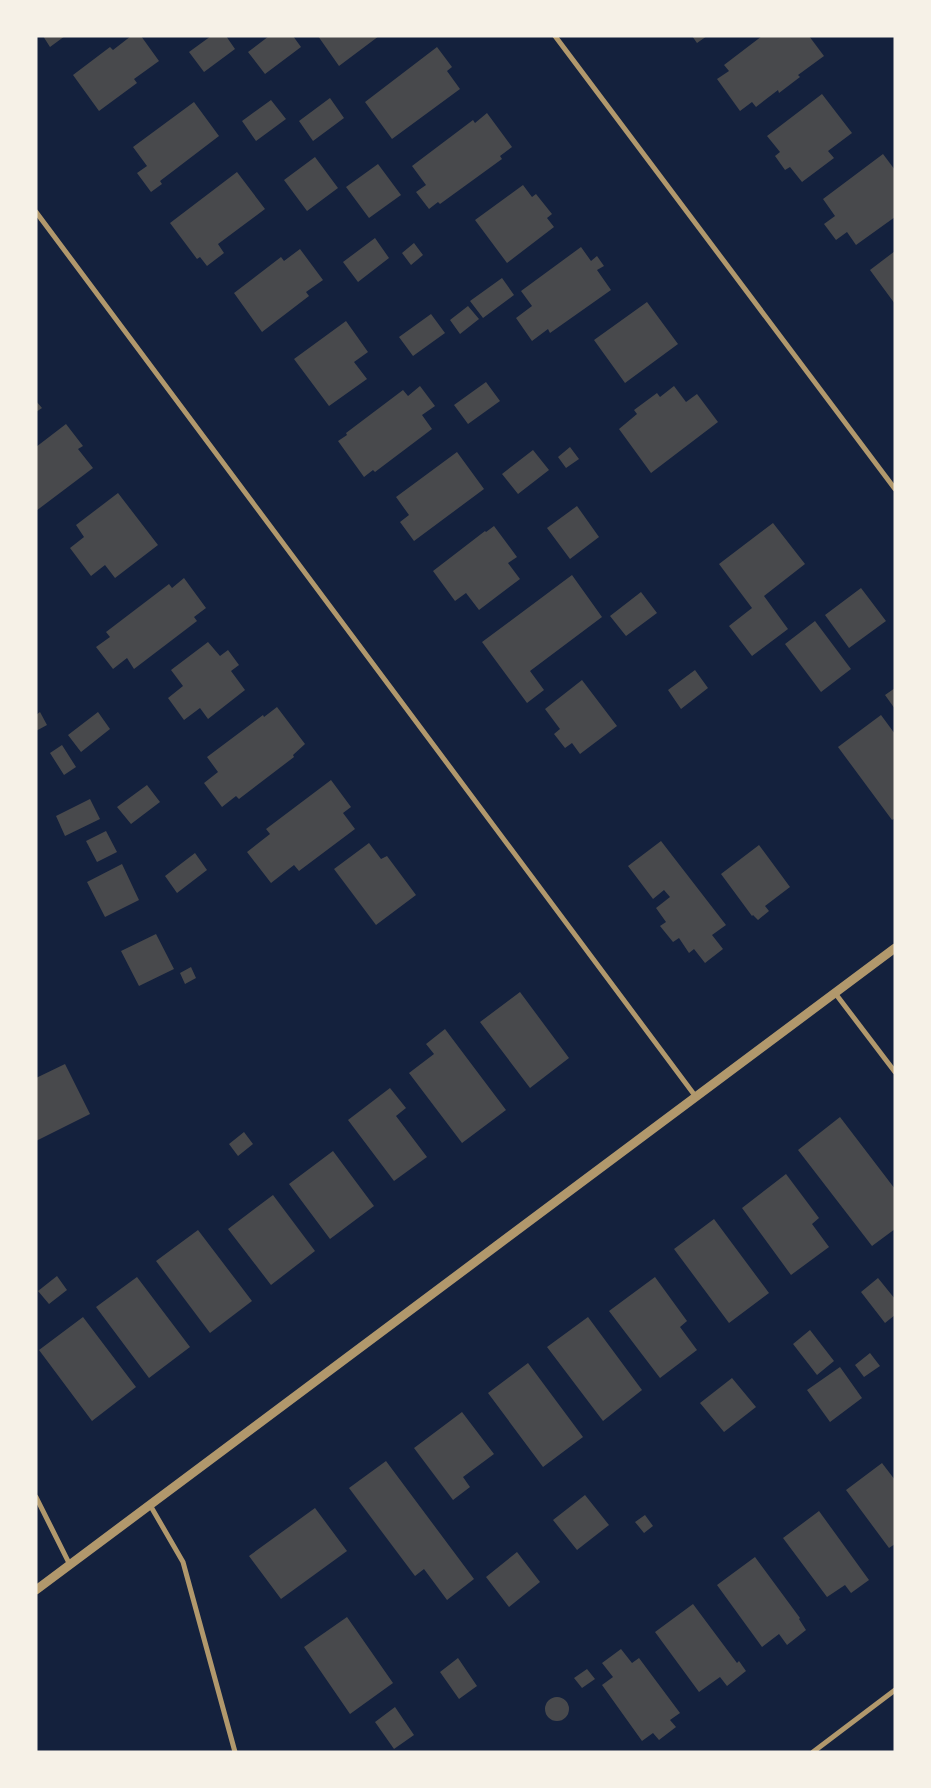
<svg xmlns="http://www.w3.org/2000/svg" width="931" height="1788" viewBox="0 0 931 1788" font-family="Signika,sans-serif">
<rect width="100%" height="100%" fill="#14213d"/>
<path fill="#48494c" d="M 43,36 L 65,36 L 50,47 Z
M 131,36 L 141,36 L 159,61 L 134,79 L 137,83 L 99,111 L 73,75 L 110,47 L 113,50 Z
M 211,36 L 226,36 L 235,49 L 204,72 L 189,52 Z
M 269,36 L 293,36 L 301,47 L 265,74 L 248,52 Z
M 318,36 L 379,36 L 339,66 Z
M 692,36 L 707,36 L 697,43 Z
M 762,36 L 809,36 L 824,56 L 798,75 L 800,77 L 779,93 L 778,90 L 756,107 L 752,102 L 740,111 L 717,79 L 729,71 L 724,65 Z
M 437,47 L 452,67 L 447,71 L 460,89 L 392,139 L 365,102 Z
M 822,94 L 852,133 L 828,151 L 834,158 L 802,182 L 790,167 L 785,170 L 775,156 L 780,152 L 767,136 Z
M 330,98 L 344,118 L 313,141 L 299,121 Z
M 271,100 L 286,119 L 256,141 L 242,121 Z
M 194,102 L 219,136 L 160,181 L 162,184 L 151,192 L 137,173 L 147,166 L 133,147 Z
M 487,113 L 512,147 L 500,156 L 502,159 L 440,204 L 438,202 L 429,209 L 416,192 L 426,185 L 412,166 L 473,120 L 475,123 Z
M 883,154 L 895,170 L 895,217 L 856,245 L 847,232 L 836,240 L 824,224 L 835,216 L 823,199 Z
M 315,157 L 338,188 L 307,211 L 284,180 Z
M 378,164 L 401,195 L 369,218 L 346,187 Z
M 237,172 L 265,209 L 218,244 L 224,253 L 207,266 L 200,257 L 197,259 L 170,223 Z
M 523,185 L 532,197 L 536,194 L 552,214 L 547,218 L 554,227 L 507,263 L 475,220 Z
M 375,238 L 389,258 L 358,282 L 343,262 Z
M 414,243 L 423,255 L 411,265 L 402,253 Z
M 581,247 L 591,261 L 597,256 L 604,266 L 597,270 L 611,290 L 550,333 L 548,329 L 532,341 L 516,318 L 532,306 L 521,291 Z
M 300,249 L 323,280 L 306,292 L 309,296 L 262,332 L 234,293 L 281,257 L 284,261 Z
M 895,251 L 895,304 L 870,270 Z
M 502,278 L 514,295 L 483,318 L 470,301 Z
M 647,302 L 678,344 L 625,383 L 594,340 Z
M 468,306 L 479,319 L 460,334 L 450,320 Z
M 431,314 L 445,333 L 413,356 L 399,337 Z
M 346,321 L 368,352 L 354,362 L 367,379 L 329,406 L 294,359 Z
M 486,382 L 500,401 L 468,424 L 454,405 Z
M 420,386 L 435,406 L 422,415 L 432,429 L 375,472 L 373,470 L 364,477 L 338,441 L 347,435 L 346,433 L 403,390 L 408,396 Z
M 674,386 L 686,402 L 697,394 L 718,422 L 651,473 L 619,429 L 637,414 L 634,410 L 657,393 L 660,397 Z
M 36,401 L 42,408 L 36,412 Z
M 66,424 L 83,446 L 78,449 L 93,468 L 36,511 L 36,447 Z
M 570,447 L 579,459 L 566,468 L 558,457 Z
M 533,450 L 549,470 L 518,494 L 502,474 Z
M 457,452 L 484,489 L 414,541 L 400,522 L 409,515 L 396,497 Z
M 118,493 L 158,545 L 115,578 L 105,565 L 91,576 L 70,548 L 84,537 L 76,525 Z
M 577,506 L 599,537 L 570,559 L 547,528 Z
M 773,523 L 805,564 L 764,596 L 788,629 L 752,656 L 729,626 L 752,608 L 719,564 Z
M 494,526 L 517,557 L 508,563 L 520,579 L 479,610 L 466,593 L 455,601 L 433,571 L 485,531 L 486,532 Z
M 572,575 L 602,617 L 530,671 L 544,690 L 527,703 L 482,642 Z
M 184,578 L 206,608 L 194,617 L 197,621 L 134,669 L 127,658 L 113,669 L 96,647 L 110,637 L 106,632 L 169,584 L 172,588 Z
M 861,588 L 886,621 L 849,648 L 825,615 Z
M 641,592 L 657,613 L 626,636 L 610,616 Z
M 815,621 L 851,669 L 821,692 L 785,644 Z
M 208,642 L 220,656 L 228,650 L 239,665 L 231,671 L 245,690 L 208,719 L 200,708 L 184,720 L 168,698 L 183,686 L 171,670 Z
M 695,670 L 708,688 L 681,709 L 668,690 Z
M 582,680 L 617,726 L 580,754 L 572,743 L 565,748 L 554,734 L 560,729 L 545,709 Z
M 895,688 L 895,709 L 885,695 Z
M 277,707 L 305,744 L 293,755 L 294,757 L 239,799 L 236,796 L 222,807 L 204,783 L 218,772 L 207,757 L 263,715 L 264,717 Z
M 40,712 L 47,725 L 36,731 L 36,715 Z
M 98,712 L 110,729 L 81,752 L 68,735 Z
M 881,715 L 895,734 L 895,818 L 892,820 L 838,747 Z
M 62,745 L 76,767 L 64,775 L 50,753 Z
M 331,780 L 351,807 L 343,813 L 355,829 L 299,871 L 294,865 L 271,883 L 247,852 L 270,834 L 266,829 Z
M 147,785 L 160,802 L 131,824 L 117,807 Z
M 90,799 L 100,819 L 65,836 L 56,816 Z
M 106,831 L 117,852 L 97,862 L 86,841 Z
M 661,841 L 726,925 L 712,935 L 723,949 L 705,963 L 694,949 L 689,953 L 679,938 L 673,942 L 660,926 L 666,922 L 656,908 L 670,897 L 664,890 L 653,899 L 628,866 Z
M 369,843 L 381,859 L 387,856 L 416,895 L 376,925 L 334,869 Z
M 759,845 L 790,887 L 765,906 L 769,911 L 758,920 L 753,915 L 752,916 L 721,874 Z
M 195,853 L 207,870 L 177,893 L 165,876 Z
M 122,864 L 139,900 L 105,917 L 87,882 Z
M 156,934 L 174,969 L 139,986 L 121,951 Z
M 191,967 L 196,978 L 185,984 L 180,973 Z
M 520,992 L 569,1058 L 530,1088 L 480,1022 Z
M 445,1029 L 506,1110 L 462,1143 L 409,1073 L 434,1054 L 426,1044 Z
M 65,1064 L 90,1114 L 36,1141 L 36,1078 Z
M 390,1088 L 406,1108 L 396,1116 L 427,1157 L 394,1181 L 348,1120 Z
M 840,1117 L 895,1189 L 895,1229 L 872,1246 L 798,1150 Z
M 244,1132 L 253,1144 L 238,1156 L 229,1144 Z
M 333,1151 L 374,1206 L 330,1239 L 289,1184 Z
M 786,1174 L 819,1218 L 812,1224 L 829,1247 L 791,1275 L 742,1208 Z
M 273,1195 L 315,1251 L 271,1285 L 228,1229 Z
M 714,1219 L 769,1293 L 729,1323 L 674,1249 Z
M 198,1230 L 252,1301 L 210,1333 L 156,1261 Z
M 57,1276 L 67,1290 L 49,1304 L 38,1291 Z
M 137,1277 L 190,1347 L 149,1378 L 96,1307 Z
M 655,1277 L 687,1321 L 680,1327 L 697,1350 L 660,1378 L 609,1311 Z
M 878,1278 L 895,1299 L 895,1315 L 885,1323 L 861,1292 Z
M 83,1317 L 136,1387 L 92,1421 L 39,1350 Z
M 588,1317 L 642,1390 L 603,1421 L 547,1347 Z
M 810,1330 L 834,1361 L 817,1375 L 793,1344 Z
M 870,1353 L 880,1366 L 864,1377 L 855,1365 Z
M 528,1363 L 583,1437 L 543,1467 L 488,1393 Z
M 840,1367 L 862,1398 L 830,1422 L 807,1390 Z
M 732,1378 L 756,1407 L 724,1432 L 700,1403 Z
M 462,1412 L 494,1454 L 463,1477 L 470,1487 L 453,1500 L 414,1448 Z
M 386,1461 L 474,1579 L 447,1600 L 424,1569 L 415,1576 L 349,1488 Z
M 882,1463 L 895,1480 L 895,1544 L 889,1548 L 846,1490 Z
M 585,1495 L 609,1525 L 577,1550 L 553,1520 Z
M 315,1508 L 347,1551 L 281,1599 L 249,1556 Z
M 819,1511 L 869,1580 L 851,1593 L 845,1585 L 827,1597 L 783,1538 Z
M 645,1515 L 653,1526 L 644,1533 L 635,1522 Z
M 517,1552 L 540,1582 L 509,1607 L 486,1577 Z
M 755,1557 L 800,1618 L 799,1619 L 806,1630 L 787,1645 L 779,1634 L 762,1647 L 717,1585 Z
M 693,1604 L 737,1663 L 739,1661 L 746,1671 L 727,1686 L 720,1677 L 699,1692 L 655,1632 Z
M 347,1617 L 393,1683 L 350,1714 L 304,1647 Z
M 621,1649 L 632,1663 L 639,1658 L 680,1713 L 670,1720 L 676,1727 L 659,1740 L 653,1733 L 642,1741 L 602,1685 L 613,1677 L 602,1663 Z
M 458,1658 L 477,1686 L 459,1699 L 440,1672 Z
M 587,1669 L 595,1679 L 582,1688 L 574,1678 Z
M545 1709a12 12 0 1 1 24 0a12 12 0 1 1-24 0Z
M 395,1707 L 414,1735 L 394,1749 L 375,1722 Z"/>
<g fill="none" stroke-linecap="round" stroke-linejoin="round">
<path stroke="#b1986c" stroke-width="5" d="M 555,36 L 895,489
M 36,212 L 696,1097
M 835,993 L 895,1072
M 36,1497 L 70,1565
M 150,1505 L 183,1562 L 235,1752
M 813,1752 L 895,1690"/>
<path stroke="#b1986c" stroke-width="9" d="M 36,1590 L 895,948"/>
</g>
<rect width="931" height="1788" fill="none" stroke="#f6f1e7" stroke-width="75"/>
</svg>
